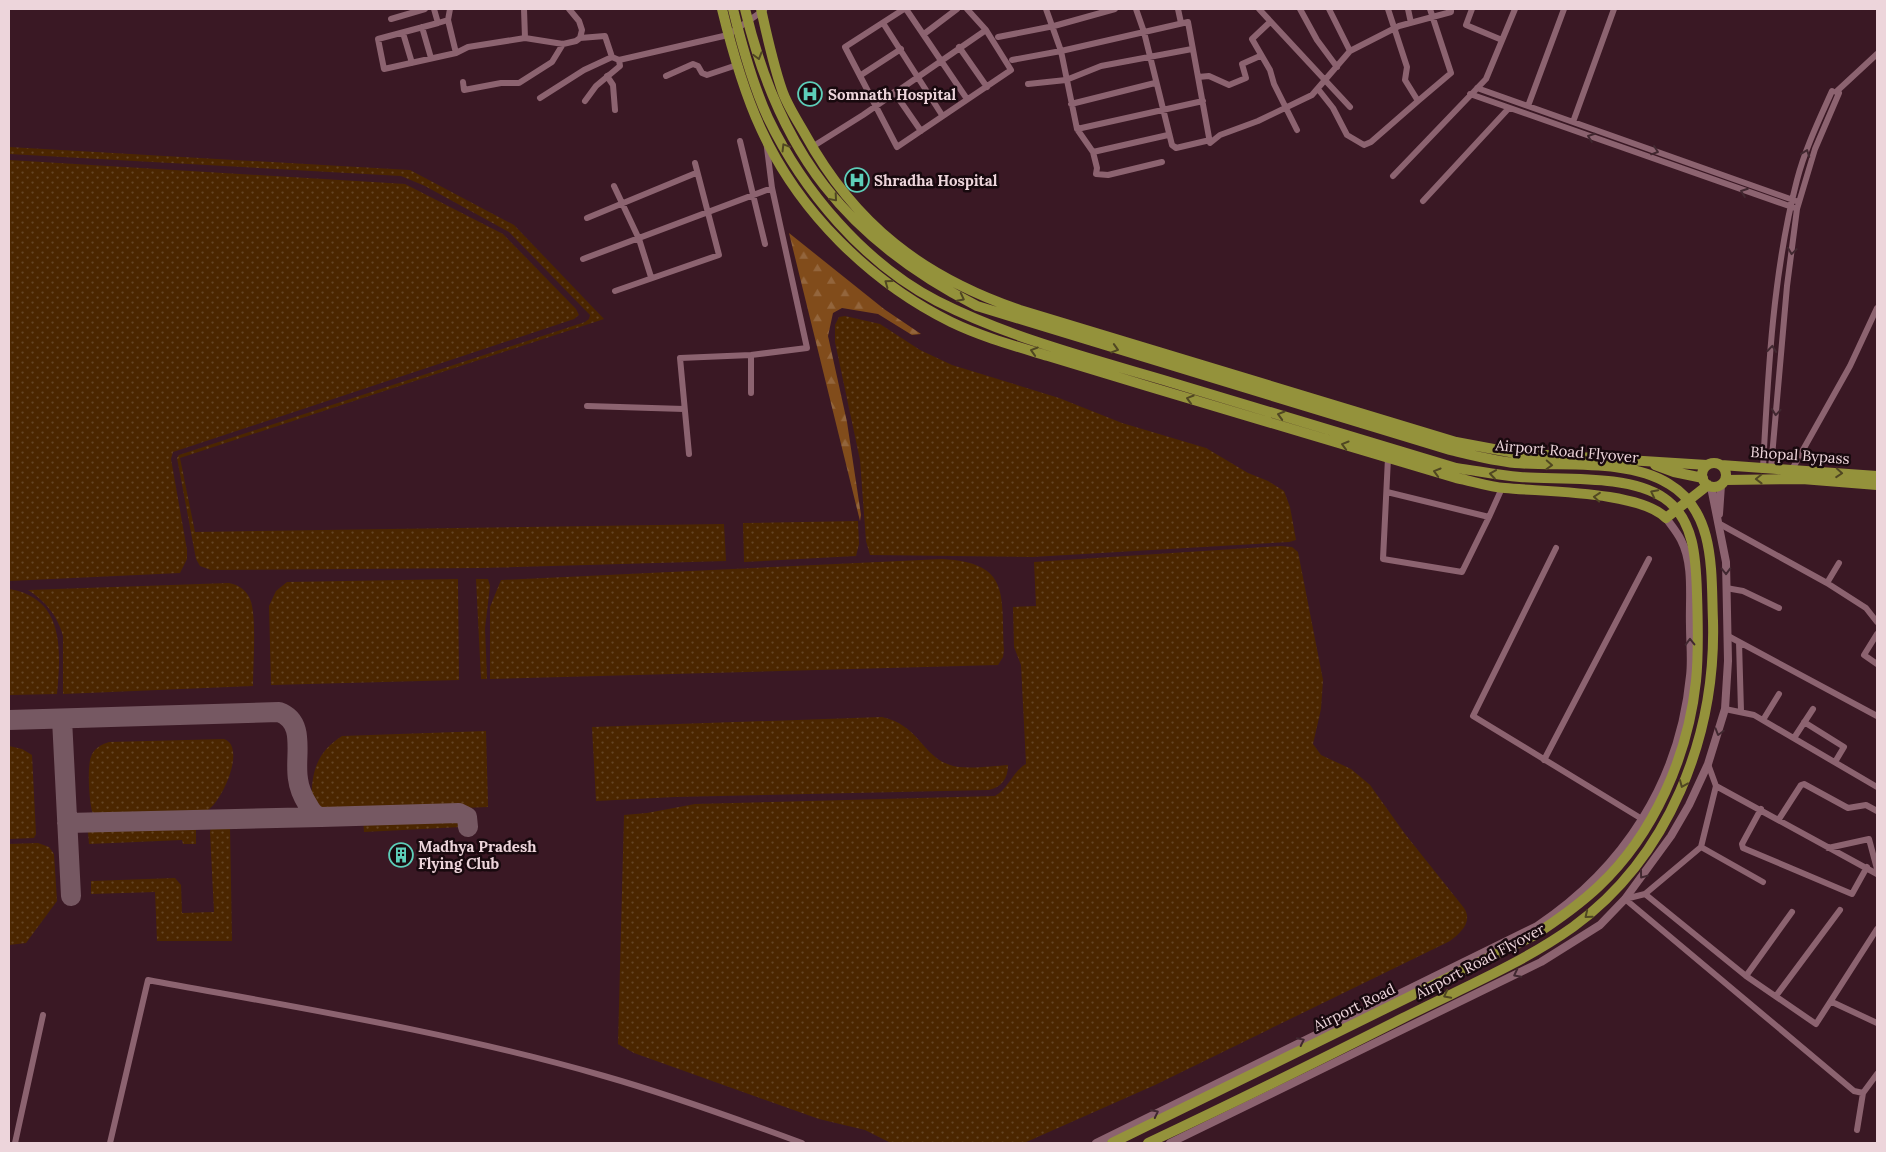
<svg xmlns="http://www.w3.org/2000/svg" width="1886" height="1152" viewBox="0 0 1886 1152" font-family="Lora,serif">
<defs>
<pattern id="grass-dots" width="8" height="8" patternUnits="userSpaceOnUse" patternTransform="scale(1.25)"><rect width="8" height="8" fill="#4b2600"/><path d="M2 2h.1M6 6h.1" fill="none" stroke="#654525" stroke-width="1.8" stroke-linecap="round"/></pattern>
<pattern id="forest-firs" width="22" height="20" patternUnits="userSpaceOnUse" patternTransform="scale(1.25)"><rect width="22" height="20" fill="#814c1b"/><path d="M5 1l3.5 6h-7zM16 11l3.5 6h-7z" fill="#93653c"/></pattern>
</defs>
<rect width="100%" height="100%" fill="#3a1824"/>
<path fill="url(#grass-dots)" d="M 9,147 L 410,170 L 514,225 L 604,319 L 180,458 L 195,532 L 724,524 L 726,561 L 481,568 L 211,570 L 200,566 L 196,559 L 177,458 L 179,455 L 585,322 L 589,319 L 590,315 L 509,232 L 425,186 L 401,176 L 9,154 Z
M 9,160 L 405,184 L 503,234 L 576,309 L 579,315 L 574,319 L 173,452 L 171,459 L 187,550 L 187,559 L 180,573 L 9,581 Z
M 845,316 L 880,324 L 920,350 L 952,365 L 1059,398 L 1122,423 L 1206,448 L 1248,473 L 1268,481 L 1284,491 L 1290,507 L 1296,540 L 1289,542 L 1032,557 L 870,555 L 866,541 L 860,460 L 835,342 L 835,325 L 839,317 Z
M 858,521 L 859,544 L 856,556 L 744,562 L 743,523 Z
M 1281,546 L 1292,547 L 1298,552 L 1323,680 L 1321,709 L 1313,744 L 1321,755 L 1351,769 L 1370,785 L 1405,834 L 1464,908 C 1473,922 1461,932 1450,941 L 1155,1085 L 1024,1143 L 891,1143 L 865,1130 L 819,1119 L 634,1053 L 618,1044 L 624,815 L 647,813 L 695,804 L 995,796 C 1009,788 1012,772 1026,764 L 1021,665 L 1014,647 L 1013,607 L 1036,606 L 1034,562 Z
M 942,559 C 1011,563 1001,594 1004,650 L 1003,657 L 998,665 L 490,679 L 490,607 L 501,580 Z
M 458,579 L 459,680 L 271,685 L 269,606 L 276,591 L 287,582 Z
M 476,579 L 488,579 L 490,586 L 485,628 L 487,679 L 481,679 Z
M 229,583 C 239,585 246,590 250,599 C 257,615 253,666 253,686 L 63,694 L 63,636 C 58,616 45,601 28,590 Z
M 9,589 C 65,598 61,651 57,694 L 9,695 Z
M 882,717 C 919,725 922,756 950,765 C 964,770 993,766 1008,765 C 1008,778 1002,787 989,790 L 675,797 L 596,801 L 592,727 Z
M 486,731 L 488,807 L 334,813 L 319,807 L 312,799 C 311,771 318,751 342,736 Z
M 224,739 C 248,747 220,808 203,813 C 193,817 180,815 169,815 C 144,816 120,816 95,816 L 93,814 C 89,805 87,766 91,757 C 93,749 102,744 109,742 Z
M 9,746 L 22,749 L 32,755 L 36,834 L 34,838 L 9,839 Z
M 452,818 L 460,821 L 461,827 L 364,832 L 363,820 Z
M 196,823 L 196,844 L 183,844 L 182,840 L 89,844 L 88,832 L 93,828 Z
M 217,825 L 230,826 L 232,941 L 157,941 L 155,892 L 91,894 L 91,881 L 175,878 L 181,885 L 182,913 L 214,912 L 210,832 L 211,827 Z
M 38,843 L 49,847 L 54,854 L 57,901 L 26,943 L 9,945 L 9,844 Z"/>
<path fill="url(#forest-firs)" d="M 789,233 L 884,309 L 921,334 L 912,335 L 878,314 L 842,308 L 833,313 L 828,336 L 847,422 L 861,515 L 860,521 Z"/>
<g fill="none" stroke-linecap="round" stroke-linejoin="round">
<path stroke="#765862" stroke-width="20" d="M 62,719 L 71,896
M 9,720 L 279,712 C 307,722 294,756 298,779 C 299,788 303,797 308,805 C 311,811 314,816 321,817 L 459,813 L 467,817 L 468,827
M 67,823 L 321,817"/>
<path stroke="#8c6370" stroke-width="6" d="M 434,9 L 438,23 L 378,39 L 384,69 L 456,53 L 468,47 L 525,38 L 563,44 L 576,41 L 580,38 L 582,30 L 579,21 L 569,9
M 524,9 L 525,38
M 904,9 L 845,47 L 897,147 L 1011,70 L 986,30 L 967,9
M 906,9 L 967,99
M 1046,9 L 1061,51 L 1077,129 L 1093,152 L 1097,168 L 1096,174 L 1108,175 L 1162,162
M 1136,9 L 1144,32 L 1172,145 L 1176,148 L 1210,140
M 1178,9 L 1181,23
M 1259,9 L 1350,107
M 1300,9 L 1317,40 L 1337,67
M 1329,9 L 1350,51
M 1408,9 L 1411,23
M 1472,9 L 1466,25 L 1502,40
M 391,19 L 425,9
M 448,20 L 450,9
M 1270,22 L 1252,39 L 1270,70 L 1274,84 L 1297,130
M 438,23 L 448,20 L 456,53
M 883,23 L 942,115
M 422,27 L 431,58
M 403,33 L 412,63
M 924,34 L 957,9
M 998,37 L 1054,26 L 1115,9
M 580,38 L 605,36 L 612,57 L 619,60 L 728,35 L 764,10
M 959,47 L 987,87
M 1012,60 L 1061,51 L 1188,22 L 1210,143 L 1220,135 L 1258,121 L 1312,95 L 1350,51 L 1399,26 L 1451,12 L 1451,9
M 861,75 L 901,49
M 607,76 L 613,85 L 615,110
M 666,76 L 693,64 L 698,66 L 702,73 L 707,75 L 737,65
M 1198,77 L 1209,76 L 1229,85 L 1246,78 L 1242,64 L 1260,56
M 463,82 L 464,90 L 501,83 L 519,83 L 552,62 L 563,44
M 1028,84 L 1066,80 L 1101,66 L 1192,49
M 1477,88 L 1796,201
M 1318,89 L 1333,108 L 1347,135 L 1364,145 L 1371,142 L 1418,101 L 1405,80 L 1407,67 L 1388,9
M 894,92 L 921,131
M 1470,94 L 1795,208
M 540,98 L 584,70 L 612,57
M 585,101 L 596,86 L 620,66 L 619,60
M 1418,101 L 1451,73 L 1430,9
M 1071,104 L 1155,83
M 1528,106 L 1564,9
M 1573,122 L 1614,9
M 1077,129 L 1203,101
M 740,141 L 765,244
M 812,147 L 863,115 L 986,30
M 1093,152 L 1168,135
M 1393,176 L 1486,79 L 1515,9
M 614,186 L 639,239 L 651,277
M 1423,201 L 1509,108
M 587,218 L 696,173
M 583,259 L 772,188
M 615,291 L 719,255 L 695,163
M 751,393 L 751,355
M 587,406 L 684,409
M 689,454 L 680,358 L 751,355 L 807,348 L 772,188 L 766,140
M 1388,458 L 1383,559 L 1462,572 L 1489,517
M 1763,468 C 1768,372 1773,272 1797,180 C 1805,149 1819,120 1832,91
M 1771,468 L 1787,286 L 1797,209 L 1815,149 L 1839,93 L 1836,92 L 1877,54
M 1790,473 L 1850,366 L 1877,308
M 1387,492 L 1489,517 L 1502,488
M 1718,523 L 1827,583 L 1866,608 L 1877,622
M 1556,548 L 1473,716 L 1642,819
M 1827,583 L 1839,563
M 1726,588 L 1743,591 L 1779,608
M 1877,634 L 1864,655 L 1877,664
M 1728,636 L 1877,716
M 1739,642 L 1741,711
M 1725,709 L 1754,715 L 1877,787
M 1763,720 L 1779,694
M 1804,722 L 1844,747 L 1835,762
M 1794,738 L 1813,709
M 1544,760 L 1649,559
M 1716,786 L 1877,874
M 1761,809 L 1742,844 L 1743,848 L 1852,894 L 1867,867
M 1779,819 L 1801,785 L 1804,784 L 1848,808 L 1866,805 L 1877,811
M 1701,847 L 1763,882
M 1828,848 L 1869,839 L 1877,869
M 1645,894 L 1746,976 L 1816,1024 L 1877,929
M 1625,899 L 1854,1091 L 1863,1093 L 1877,1074
M 1625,899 L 1645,894 L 1701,847 L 1716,786 L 1708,764
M 1746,976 L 1792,912
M 1776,996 L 1840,910
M 1832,1002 L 1877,1023
M 1857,1130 L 1863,1093
M 15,1143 L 43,1015
M 110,1143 L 148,980 C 300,1008 455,1033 604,1076 C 671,1095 737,1119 802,1143"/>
<path stroke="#8c6370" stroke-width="8" d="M 1719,514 L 1721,485
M 1096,1143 L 1537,926 C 1624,868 1680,781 1690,676 C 1692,660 1690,643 1690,626 C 1689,599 1694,565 1681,540 C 1677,532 1671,525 1666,518
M 1170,1143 L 1541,962 L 1600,925 L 1625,899 L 1671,836 L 1689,805 L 1708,764 L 1725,709 L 1728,661 L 1726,562 L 1711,487"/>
<path stroke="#94923b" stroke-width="10" d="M 722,9 C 732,50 743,90 761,129 C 799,212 870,282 951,322 C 982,337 1015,346 1048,356 C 1081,366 1114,376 1147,386 C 1250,417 1353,447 1456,478 C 1472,481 1489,487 1505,488 C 1544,492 1639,491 1666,518 L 1708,485
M 733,9 C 742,46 752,83 768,118 C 803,191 864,263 937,301 C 1010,338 1092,359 1170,382 C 1266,410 1361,440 1456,468 C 1478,471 1498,475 1520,477 C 1562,480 1629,474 1664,498 C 1695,519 1696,561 1697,594 C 1698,623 1699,652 1696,681 C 1688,756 1654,834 1599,886 C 1579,905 1556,921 1533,936 L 1112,1143
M 745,9 C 779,152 846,239 977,306 L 1450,450 C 1471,455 1493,461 1515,463 C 1562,467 1628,458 1669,484 C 1716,512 1711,573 1713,621 C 1716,737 1669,857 1573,927 C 1521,964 1460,989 1403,1018 C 1318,1061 1233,1103 1148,1143
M 761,9 C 767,36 773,64 782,90 C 787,105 797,120 805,134 C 855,225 923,277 1020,310 L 1456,442 L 1515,453 L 1707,465
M1702 475a12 12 0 1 1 24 0a12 12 0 1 1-24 0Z
M 1655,465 L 1674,472 L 1703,478
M 1721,465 L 1877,476
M 1725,480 L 1802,479 L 1877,485"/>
</g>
<defs><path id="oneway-chevron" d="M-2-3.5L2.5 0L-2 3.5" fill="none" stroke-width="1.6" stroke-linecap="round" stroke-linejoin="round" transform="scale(1.25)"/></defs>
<g stroke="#504722">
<use href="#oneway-chevron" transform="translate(758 56) rotate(74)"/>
<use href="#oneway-chevron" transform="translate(785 147) rotate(-121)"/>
<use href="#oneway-chevron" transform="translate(834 198) rotate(49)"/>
<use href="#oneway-chevron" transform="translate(888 283) rotate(-144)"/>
<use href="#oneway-chevron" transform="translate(961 298) rotate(27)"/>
<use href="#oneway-chevron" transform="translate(1115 349) rotate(17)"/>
<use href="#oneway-chevron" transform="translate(1034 351) rotate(-163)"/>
<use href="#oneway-chevron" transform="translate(1190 399) rotate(-163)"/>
<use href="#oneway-chevron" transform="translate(1281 415) rotate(-164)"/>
<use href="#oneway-chevron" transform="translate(1345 445) rotate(-164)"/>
<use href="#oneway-chevron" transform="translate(1549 465) rotate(3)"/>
<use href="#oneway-chevron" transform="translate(1437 472) rotate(-164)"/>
<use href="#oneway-chevron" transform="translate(1839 473) rotate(4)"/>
<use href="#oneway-chevron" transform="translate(1493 474) rotate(-172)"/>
<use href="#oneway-chevron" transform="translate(1759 479) rotate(179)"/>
<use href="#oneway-chevron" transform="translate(1654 493) rotate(-153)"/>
<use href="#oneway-chevron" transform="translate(1597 497) rotate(-175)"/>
<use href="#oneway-chevron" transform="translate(1683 784) rotate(113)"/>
<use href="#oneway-chevron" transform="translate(1588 915) rotate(141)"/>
<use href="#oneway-chevron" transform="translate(1447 995) rotate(153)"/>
</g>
<g stroke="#412830">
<use href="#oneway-chevron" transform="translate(1591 137) rotate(-160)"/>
<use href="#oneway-chevron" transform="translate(1655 151) rotate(19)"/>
<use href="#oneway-chevron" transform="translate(1806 153) rotate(-70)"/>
<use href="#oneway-chevron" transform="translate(1744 192) rotate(-160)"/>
<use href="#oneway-chevron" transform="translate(1792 251) rotate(98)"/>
<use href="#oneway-chevron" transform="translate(1772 349) rotate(-84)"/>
<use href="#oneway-chevron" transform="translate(1776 412) rotate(95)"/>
<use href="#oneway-chevron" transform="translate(1726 571) rotate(89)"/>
<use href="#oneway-chevron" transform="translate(1690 642) rotate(-91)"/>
<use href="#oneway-chevron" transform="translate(1719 732) rotate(106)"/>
<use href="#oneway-chevron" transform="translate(1643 875) rotate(127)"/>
<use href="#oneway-chevron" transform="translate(1517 974) rotate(153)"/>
<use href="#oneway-chevron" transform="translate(1301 1041) rotate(-26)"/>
<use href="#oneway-chevron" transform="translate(1155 1113) rotate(-27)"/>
</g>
<defs>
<g id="hospital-ring" transform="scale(1.25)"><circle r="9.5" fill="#18090e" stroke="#5dceb9" stroke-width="1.5"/><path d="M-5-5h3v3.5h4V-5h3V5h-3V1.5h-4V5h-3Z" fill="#5dceb9"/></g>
<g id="building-ring" transform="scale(1.25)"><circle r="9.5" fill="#18090e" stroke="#5dceb9" stroke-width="1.5"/><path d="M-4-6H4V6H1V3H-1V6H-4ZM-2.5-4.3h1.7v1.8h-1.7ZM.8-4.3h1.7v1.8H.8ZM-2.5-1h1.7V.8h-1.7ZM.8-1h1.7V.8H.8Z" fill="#5dceb9"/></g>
</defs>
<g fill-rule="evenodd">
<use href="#hospital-ring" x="810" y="94"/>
<use href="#hospital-ring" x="857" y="180"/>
<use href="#building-ring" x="401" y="855"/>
</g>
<g text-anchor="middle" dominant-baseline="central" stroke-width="5" stroke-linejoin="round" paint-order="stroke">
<g font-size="15" font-weight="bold" fill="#edd5db" stroke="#18090e" text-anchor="start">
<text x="828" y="94">Somnath Hospital</text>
<text x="874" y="180">Shradha Hospital</text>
<text x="418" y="846">Madhya Pradesh<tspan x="418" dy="17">Flying Club</tspan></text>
</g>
<g font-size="15" fill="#edd5db" stroke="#18090e">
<text transform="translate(1567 451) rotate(5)">Airport Road Flyover</text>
<text transform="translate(1800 455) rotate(4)">Bhopal Bypass</text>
<text transform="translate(1480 961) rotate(-28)">Airport Road Flyover</text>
<text transform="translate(1354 1007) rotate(-26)">Airport Road</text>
</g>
</g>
<rect width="1886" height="1152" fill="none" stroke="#edd5db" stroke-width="20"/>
</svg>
